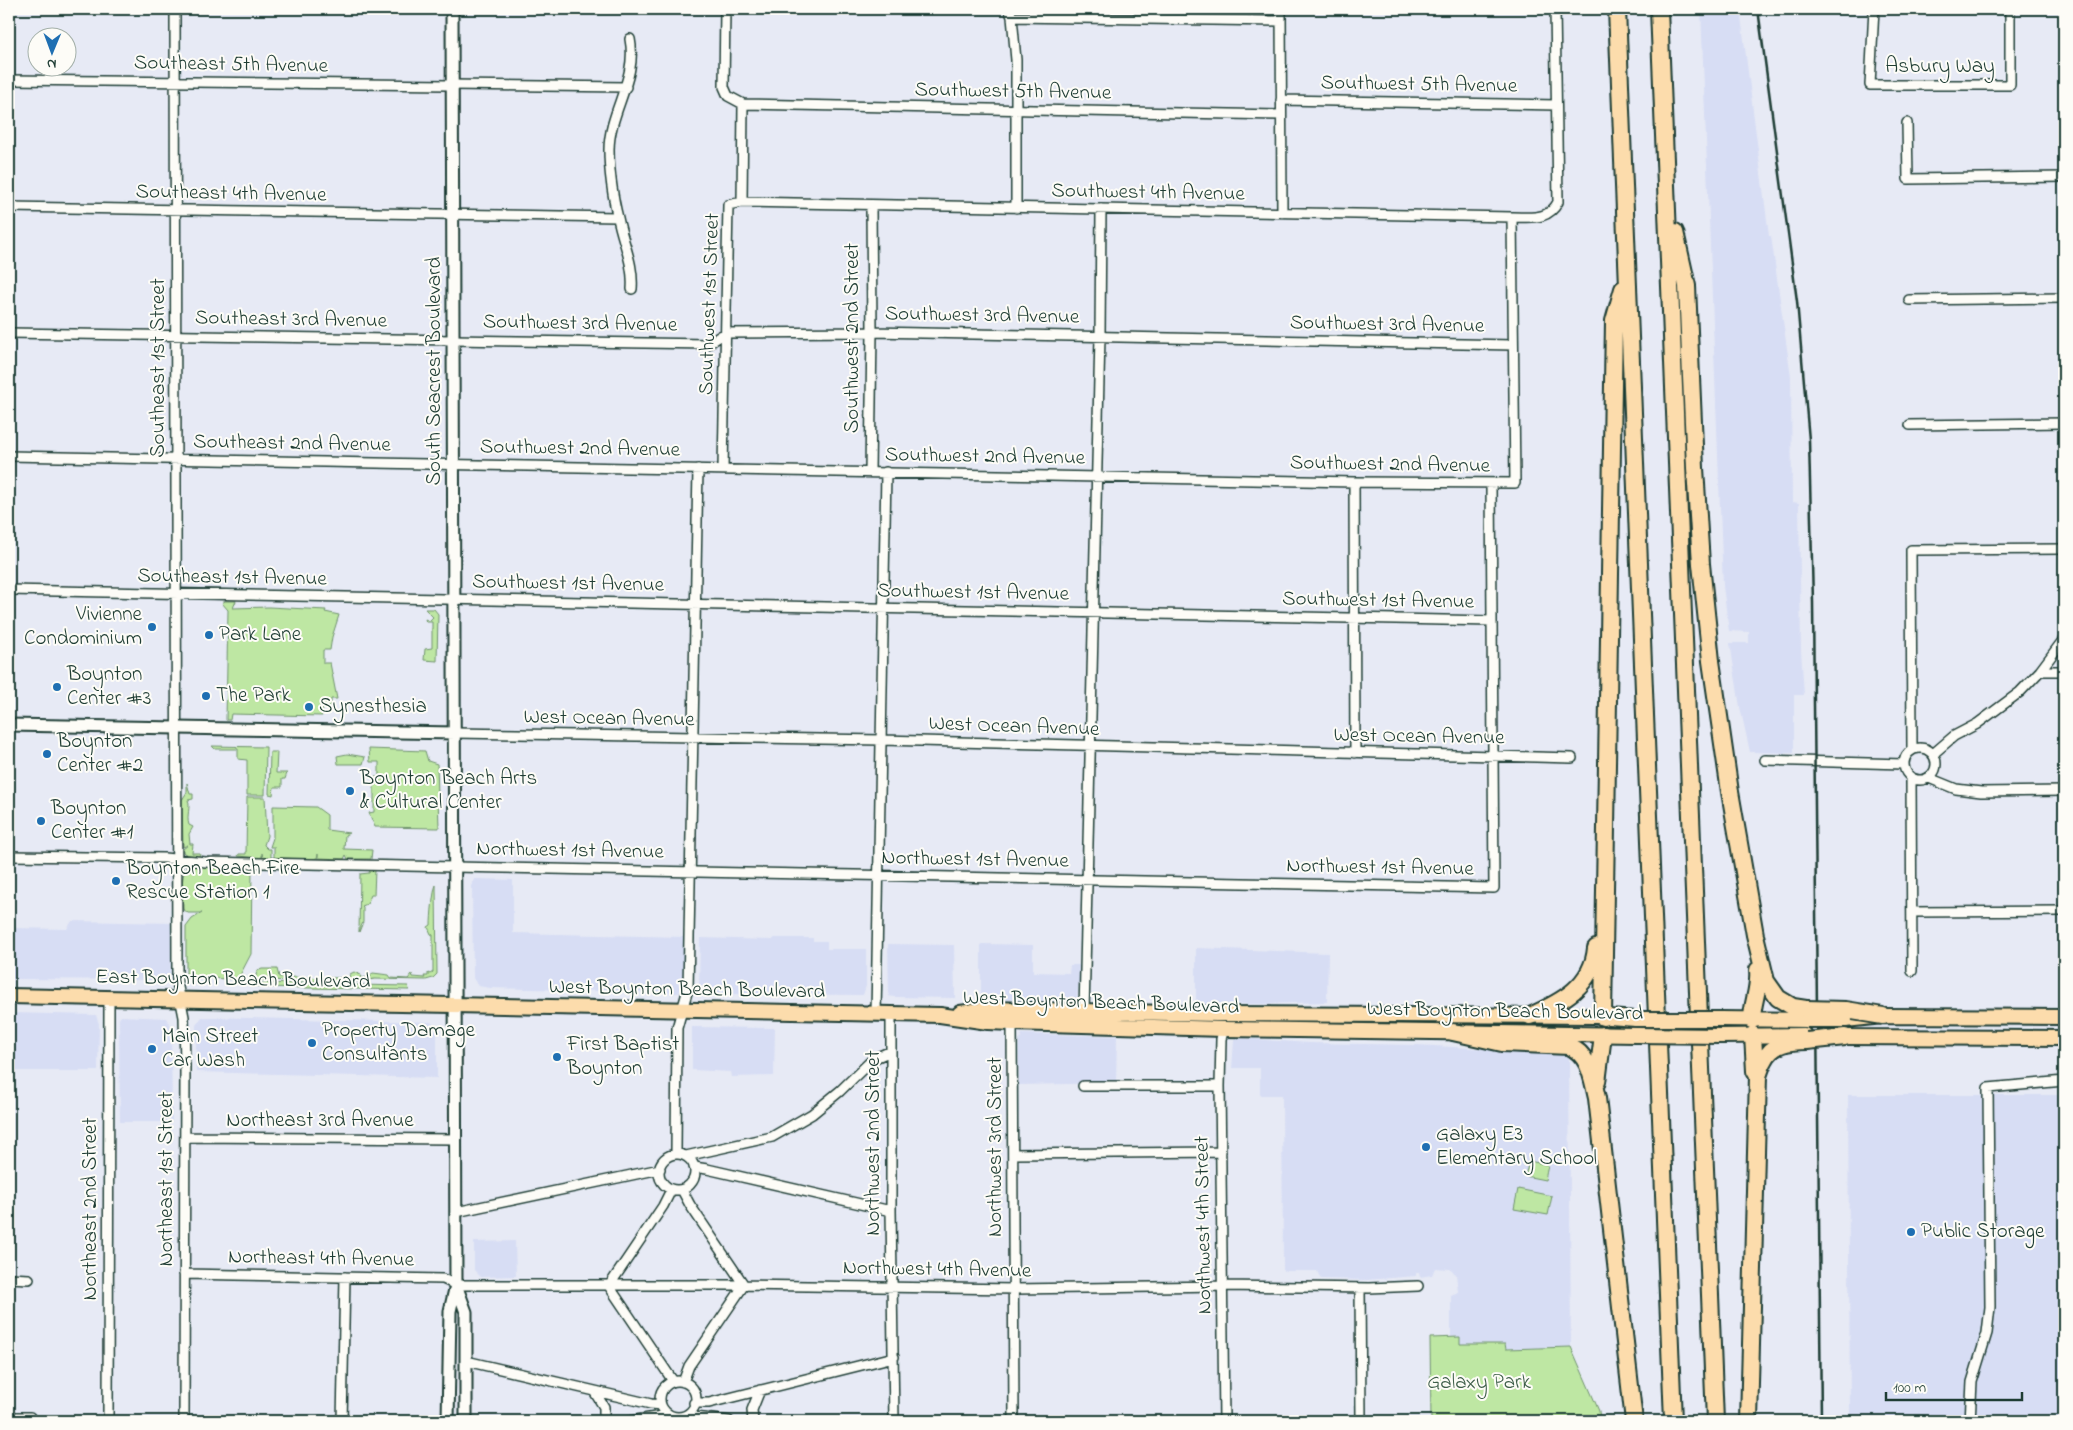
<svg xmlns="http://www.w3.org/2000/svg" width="2073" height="1430" viewBox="0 0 2073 1430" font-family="'Indie Flower',sans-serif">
<rect width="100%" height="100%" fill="#e7eaf5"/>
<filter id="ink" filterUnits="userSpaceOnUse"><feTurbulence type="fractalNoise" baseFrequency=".02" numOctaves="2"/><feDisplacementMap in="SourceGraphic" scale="10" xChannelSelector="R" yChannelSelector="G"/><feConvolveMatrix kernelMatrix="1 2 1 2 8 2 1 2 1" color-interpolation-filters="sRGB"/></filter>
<g filter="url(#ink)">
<path fill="#d7ddf4" d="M 1701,9 L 1740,9 L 1769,236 L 1771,236 L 1791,377 L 1792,502 L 1799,503 L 1801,650 L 1804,695 L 1794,695 L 1794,753 L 1750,752 L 1740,707 L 1730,643 L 1749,643 L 1749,632 L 1729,631 L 1723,586 Z
M 474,879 L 513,880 L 513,933 L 685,937 L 684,974 L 679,993 L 490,988 L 478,986 L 473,978 L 472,886 Z
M 72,921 L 173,923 L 170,975 L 161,980 L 9,979 L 9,928 L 67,929 Z
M 700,938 L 773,940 L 773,938 L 813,938 L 813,941 L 827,941 L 827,949 L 866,949 L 866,986 L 863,995 L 710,994 L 699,986 Z
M 888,944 L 954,945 L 955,998 L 894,997 L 889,996 Z
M 981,944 L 1033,945 L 1033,972 L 1069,973 L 1070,965 L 1081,965 L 1077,998 L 1067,1001 L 981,999 Z
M 1196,948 L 1328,953 L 1327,1002 L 1262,1004 L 1196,1004 Z
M 9,1013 L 96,1015 L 99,1024 L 98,1071 L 9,1071 Z
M 121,1016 L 166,1018 L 171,1026 L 172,1122 L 120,1122 L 119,1019 Z
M 202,1017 L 431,1022 L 437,1030 L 437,1078 L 196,1072 L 196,1025 Z
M 692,1027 L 775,1028 L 774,1076 L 732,1077 L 731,1072 L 692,1070 Z
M 1022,1034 L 1117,1036 L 1116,1083 L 1019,1085 L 1019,1042 Z
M 1236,1038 L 1310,1043 L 1416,1045 L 1507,1050 L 1558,1051 L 1569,1057 L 1571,1347 L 1505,1349 L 1505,1344 L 1460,1344 L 1460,1338 L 1451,1337 L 1451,1295 L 1458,1292 L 1456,1274 L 1449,1269 L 1435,1268 L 1432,1275 L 1420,1277 L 1419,1273 L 1416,1273 L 1416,1276 L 1366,1280 L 1321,1279 L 1317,1271 L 1283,1271 L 1282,1095 L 1260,1095 L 1260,1068 L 1232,1068 L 1234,1041 Z
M 1848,1095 L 2064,1095 L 2064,1421 L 1850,1421 Z
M 515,1241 L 516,1276 L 481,1277 L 474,1270 L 474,1242 Z"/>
<path fill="#bee7a3" stroke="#6e926c" d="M 225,601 L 236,601 L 233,608 L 269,607 L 326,610 L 325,612 L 339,615 L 332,637 L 330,650 L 323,650 L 323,663 L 330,663 L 337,699 L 331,699 L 331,706 L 323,706 L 322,716 L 231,714 L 230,720 L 226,720 L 228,610 L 222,603 Z
M 425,609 L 434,609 L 438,614 L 437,661 L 424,660 L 425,649 L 432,648 L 432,622 L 426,622 L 425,619 L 429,621 L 433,617 Z
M 212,746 L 266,747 L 265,795 L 247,795 L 247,760 L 238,759 L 238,749 L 215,749 Z
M 369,749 L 425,751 L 428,761 L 437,764 L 439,828 L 375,827 L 369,813 L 374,812 L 374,777 L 379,777 L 379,762 L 370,762 Z
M 270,752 L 277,752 L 276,773 L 287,773 L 285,779 L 282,779 L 282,787 L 274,787 L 273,795 L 269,794 Z
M 347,754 L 365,757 L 363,764 L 338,764 L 337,756 Z
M 187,783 L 190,794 L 193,794 L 193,799 L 188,800 C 191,807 186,816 189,825 L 193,827 L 189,834 L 190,844 L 193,844 L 192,853 L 199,853 L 200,855 L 199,856 L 188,856 L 183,852 L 183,849 L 188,845 L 183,847 L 182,800 L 187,792 Z
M 247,797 L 265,797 L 267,836 L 264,845 L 268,849 L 271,849 L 271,858 L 263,858 L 262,853 L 262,858 L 238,856 L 239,854 L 246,854 Z
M 273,806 L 316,807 L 327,815 L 327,830 L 349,833 L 345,835 L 344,849 L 372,850 L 371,859 L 348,859 L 346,855 L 344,859 L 318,858 L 318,854 L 317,858 L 312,859 L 274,858 L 274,847 L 270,847 L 273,838 Z
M 189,866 L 252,868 L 251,954 L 238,979 L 186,978 L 186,927 L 192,919 L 202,913 L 188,913 L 183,909 C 183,895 179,873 189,866 Z
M 371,869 L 375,870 L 374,895 L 371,895 L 367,904 L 362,906 L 363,907 L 363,922 L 359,932 L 360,874 L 369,873 Z
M 436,885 L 437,974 L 433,978 L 426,980 L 375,979 L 352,982 L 255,980 L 257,971 L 262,969 L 277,969 L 279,977 L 349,978 L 350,974 L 354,972 L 361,975 L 360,978 L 371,977 L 370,975 L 373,973 L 389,975 L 391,978 L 408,979 L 412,974 L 413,977 L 425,978 L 424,976 L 428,976 L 428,973 L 430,974 L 433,972 L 433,935 L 431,934 L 428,927 L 431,925 C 431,918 433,891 436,885 Z
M 255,983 L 408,986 L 409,990 L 259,987 Z
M 1529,1161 L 1548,1165 L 1545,1180 L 1525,1176 Z
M 1518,1189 L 1552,1196 L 1548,1215 L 1514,1209 Z
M 1460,1337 L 1460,1344 L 1505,1344 L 1506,1349 L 1571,1347 L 1599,1411 L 1600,1421 L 1431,1421 L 1430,1338 Z"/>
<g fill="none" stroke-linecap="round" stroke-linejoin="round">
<g stroke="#1f3d34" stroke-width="12">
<path id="minor" d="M 175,9 L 177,982 L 184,1017 L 185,1065 L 184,1421
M 1009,9 L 1012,17 L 1016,60 L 1016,208
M 1281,9 L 1282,213
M 1874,9 L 1870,85 L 2010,85 L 2010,9
M 1012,17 L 1281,21
M 630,39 C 638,79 609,111 609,150 C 609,170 613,199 618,218 C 623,243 634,264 632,289
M 9,80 L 626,87
M 1281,100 L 1556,105
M 743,104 L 1281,115
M 1907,123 L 1908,179 L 2064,177
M 742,202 L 1512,217 C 1531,217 1548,221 1558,202 L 1555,9
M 9,207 L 617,217
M 1909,300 L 2064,298
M 9,333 L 708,344 L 725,333 L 872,332 L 1513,345
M 1910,425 L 2064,423
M 9,456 L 1354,482 L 1515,483 L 1512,217
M 723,469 L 728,205 L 742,202 L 743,104 L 728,96 L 724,87 L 725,9
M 870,472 L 872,332 L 871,205
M 1354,482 L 1355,753
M 9,590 L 1491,621
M 2040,671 L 2064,671
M 455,733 L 882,740 L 1572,758
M1904 764a16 16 0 1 1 32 0a16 16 0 1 1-32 0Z
M 1912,749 L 1911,550 L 2064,549
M 1933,754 L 1954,736 L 1977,724 L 2020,692 L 2040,671 L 2064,639
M 1765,760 L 1903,764
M 1911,778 L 1912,971
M 1929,778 L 1956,789 L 1981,792 L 2064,791
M 9,856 L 164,858 L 206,862 L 1494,888 L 1491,484
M 1912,912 L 2064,911
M 1084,1012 L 1100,336 L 1101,209
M 876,1014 L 886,472
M 891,1014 L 891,1211 L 894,1421
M 1012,1023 L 1014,1421
M 1083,1086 L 1220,1086
M 185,1137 L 456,1139
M 676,1153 L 677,1028 L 688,989 L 698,469
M659 1172a18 18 0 1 1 36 0a18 18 0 1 1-36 0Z
M 1013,1154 L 1221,1152
M 686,1156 L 772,1137 L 812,1114 L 840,1091 L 873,1059 L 891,1051
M 694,1167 L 707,1169 L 891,1211
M 671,1190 L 663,1206 L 609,1286 L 673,1381
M 682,1190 L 690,1205 L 744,1285 L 689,1366 L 683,1382
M 456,1212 L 660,1169
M 184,1274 L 443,1279 L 456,1285 L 744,1285 L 1015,1289 L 1222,1286 L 1369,1288 L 1418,1286
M 9,1278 L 29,1279
M 1360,1288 L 1361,1421
M 466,1361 L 651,1404 L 661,1405
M660 1399a18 18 0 1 1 36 0a18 18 0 1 1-36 0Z
M 594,1391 L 604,1407 L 604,1421
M 694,1403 L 709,1403 L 894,1357
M 686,1416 L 729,1421
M 9,1417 L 30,1417
M 108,1421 L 109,998
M 342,1421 L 345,1277
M 631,1421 L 668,1415
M 753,1421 L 752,1410 L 760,1390
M 1224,1421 L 1220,1086 L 1221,1039 L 1224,1029
M 1970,1421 L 1972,1382 L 1987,1333 L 1990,1307 L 1988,1088 L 2064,1081"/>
</g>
<g stroke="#1f3d34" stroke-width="15">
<path id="tertiary" d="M 9,725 L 455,733
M 456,1285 L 466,1312 L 466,1421
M 448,1421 L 450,1311 L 456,1285 L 452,9"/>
</g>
<g stroke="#1f3d34" stroke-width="18">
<path id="primary" d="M 9,996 L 940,1015 L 988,1022 L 1012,1023 L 1224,1029 L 1637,1035
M 960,1013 L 989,1009 L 1217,1014 L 1596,1016 L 1636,1019
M 1720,1019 L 1807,1020
M 1845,1020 L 1883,1016 L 2064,1017
M 1720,1036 L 1804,1035
M 1845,1037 L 2064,1038"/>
</g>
<g stroke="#1f3d34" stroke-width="20">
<path id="motorway" d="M 1617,9 L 1673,1421
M 1659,9 L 1715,1421
M 1675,232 L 1687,286 L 1695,468 L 1701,564 L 1711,661 L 1730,792 L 1755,935 L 1766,981 L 1778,998 L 1793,1007 L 1806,1009
M 1530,1016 C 1561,1002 1593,986 1596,948
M 1603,1017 L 1614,321 L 1623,289
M 1752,1020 C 1752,1002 1760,989 1758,970
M 1453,1032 L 1502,1043 L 1569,1046 C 1590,1055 1592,1078 1597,1098 L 1634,1421
M 1758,1076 C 1760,1071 1761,1066 1764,1061 C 1772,1043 1790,1041 1807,1041
M 1597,1082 L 1603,1035
M 1749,1421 L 1758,1076 L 1755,1071 L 1753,1035"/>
</g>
<use href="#minor" stroke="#fdfcf7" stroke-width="9"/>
<use href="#tertiary" stroke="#fdfcf7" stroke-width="11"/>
<use href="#primary" stroke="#fcdcac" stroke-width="14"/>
<use href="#motorway" stroke="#fcdcac" stroke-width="16"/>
<path stroke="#1f3d34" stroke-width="2.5" d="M 1758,9 L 1797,301 L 1809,440 L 1813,602 L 1821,1421"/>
<g stroke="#1f3d34" stroke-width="18" stroke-linecap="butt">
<path id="primary-bridge" d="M 1636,1019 L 1720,1019
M 1807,1020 L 1845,1020
M 1637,1035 L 1720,1036"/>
</g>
<g stroke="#1f3d34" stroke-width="20" stroke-linecap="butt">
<path id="motorway-bridge" d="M 1806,1009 L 1846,1010 L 1883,1016
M 1807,1041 L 1845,1037"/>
</g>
<use href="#primary-bridge" stroke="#fcdcac" stroke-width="14"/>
<use href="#motorway-bridge" stroke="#fcdcac" stroke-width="16"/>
</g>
</g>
<g fill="#1f6fb2" stroke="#fdfcf7" stroke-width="2">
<circle cx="152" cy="627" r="5"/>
<circle cx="209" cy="635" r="5"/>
<circle cx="57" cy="687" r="5"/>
<circle cx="206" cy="696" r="5"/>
<circle cx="309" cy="707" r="5"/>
<circle cx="47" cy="754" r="5"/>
<circle cx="350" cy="791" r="5"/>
<circle cx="41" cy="821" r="5"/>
<circle cx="116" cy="881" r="5"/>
<circle cx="312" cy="1043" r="5"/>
<circle cx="152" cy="1049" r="5"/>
<circle cx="557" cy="1057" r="5"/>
<circle cx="1426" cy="1147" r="5"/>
<circle cx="1911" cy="1232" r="5"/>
</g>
<g text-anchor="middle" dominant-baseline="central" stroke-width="4" stroke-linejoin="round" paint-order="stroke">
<g font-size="21" fill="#1f3d34" stroke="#fdfcf7">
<text transform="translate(231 65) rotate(1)">Southeast 5th Avenue</text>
<text x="1940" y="67">Asbury Way</text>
<text transform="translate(1419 85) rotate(1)">Southwest 5th Avenue</text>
<text transform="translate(1013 92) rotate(1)">Southwest 5th Avenue</text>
<text transform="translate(1148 193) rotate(1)">Southwest 4th Avenue</text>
<text transform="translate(231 194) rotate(1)">Southeast 4th Avenue</text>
<text transform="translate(710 304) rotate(-88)">Southwest 1st Street</text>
<text transform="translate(982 316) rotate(1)">Southwest 3rd Avenue</text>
<text transform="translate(291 320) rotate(1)">Southeast 3rd Avenue</text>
<text transform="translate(580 324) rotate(1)">Southwest 3rd Avenue</text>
<text transform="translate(1387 325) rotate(1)">Southwest 3rd Avenue</text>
<text transform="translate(853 338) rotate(-90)">Southwest 2nd Street</text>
<text transform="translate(159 368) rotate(-90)">Southeast 1st Street</text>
<text transform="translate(435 371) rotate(-90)">South Seacrest Boulevard</text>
<text transform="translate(292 444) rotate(1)">Southeast 2nd Avenue</text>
<text transform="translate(580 449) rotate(1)">Southwest 2nd Avenue</text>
<text transform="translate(985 457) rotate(1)">Southwest 2nd Avenue</text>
<text transform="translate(1390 465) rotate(1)">Southwest 2nd Avenue</text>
<text transform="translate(232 578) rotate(1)">Southeast 1st Avenue</text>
<text transform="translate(568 584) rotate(1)">Southwest 1st Avenue</text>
<text transform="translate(973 593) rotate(1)">Southwest 1st Avenue</text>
<text transform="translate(1378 601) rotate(1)">Southwest 1st Avenue</text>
<text transform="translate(609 719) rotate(1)">West Ocean Avenue</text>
<text transform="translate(1014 727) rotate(2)">West Ocean Avenue</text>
<text transform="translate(1419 737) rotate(1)">West Ocean Avenue</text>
<text transform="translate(570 851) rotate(1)">Northwest 1st Avenue</text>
<text transform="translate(975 860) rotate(1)">Northwest 1st Avenue</text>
<text transform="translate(1380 868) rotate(1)">Northwest 1st Avenue</text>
<text transform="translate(233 980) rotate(1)">East Boynton Beach Boulevard</text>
<text transform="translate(687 990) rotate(1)">West Boynton Beach Boulevard</text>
<text transform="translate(1101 1003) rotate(2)">West Boynton Beach Boulevard</text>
<text transform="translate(1505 1012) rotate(1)">West Boynton Beach Boulevard</text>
<text x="320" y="1121">Northeast 3rd Avenue</text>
<text transform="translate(874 1143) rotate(-90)">Northwest 2nd Street</text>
<text transform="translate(996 1147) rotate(-90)">Northwest 3rd Street</text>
<text transform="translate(167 1179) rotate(-90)">Northeast 1st Street</text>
<text transform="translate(91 1209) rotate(-90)">Northeast 2nd Street</text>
<text transform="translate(1204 1225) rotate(-91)">Northwest 4th Street</text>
<text transform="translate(321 1259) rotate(1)">Northeast 4th Avenue</text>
<text transform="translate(937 1270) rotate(1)">Northwest 4th Avenue</text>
</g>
<g font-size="21" fill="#1f3d34" stroke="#fdfcf7" text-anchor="start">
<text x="142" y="615" text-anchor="end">Vivienne<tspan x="142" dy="24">Condominium</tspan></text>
<text x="219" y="635">Park Lane</text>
<text x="67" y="675">Boynton<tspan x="67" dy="24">Center #3</tspan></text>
<text x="216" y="696">The Park</text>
<text x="319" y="707">Synesthesia</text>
<text x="57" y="742">Boynton<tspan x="57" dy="24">Center #2</tspan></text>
<text x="360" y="779">Boynton Beach Arts<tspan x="360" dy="24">&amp; Cultural Center</tspan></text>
<text x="51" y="809">Boynton<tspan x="51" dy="24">Center #1</tspan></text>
<text x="126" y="869">Boynton Beach Fire<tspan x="126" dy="24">Rescue Station 1</tspan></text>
<text x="322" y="1031">Property Damage<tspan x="322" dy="24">Consultants</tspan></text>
<text x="162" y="1037">Main Street<tspan x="162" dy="24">Car Wash</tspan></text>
<text x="567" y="1045">First Baptist<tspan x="567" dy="24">Boynton</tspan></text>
<text x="1436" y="1135">Galaxy E3<tspan x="1436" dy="24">Elementary School</tspan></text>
<text x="1921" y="1232">Public Storage</text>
</g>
<g font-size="21" fill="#3f5f4a" stroke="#fdfcf7">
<text x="1479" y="1383">Galaxy Park</text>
</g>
</g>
<rect width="2073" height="1430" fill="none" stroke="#fdfcf7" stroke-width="30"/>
<rect x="15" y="15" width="2043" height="1400" fill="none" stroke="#1f3d34" stroke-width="2" filter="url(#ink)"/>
<g transform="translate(52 52) rotate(181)"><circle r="24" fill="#fdfcf7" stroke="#a4b0a9"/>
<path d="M0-4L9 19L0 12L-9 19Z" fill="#1f6fb2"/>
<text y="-8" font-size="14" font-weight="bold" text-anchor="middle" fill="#1f3d34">N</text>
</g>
<path d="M1886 1392v8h136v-8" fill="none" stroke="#1f3d34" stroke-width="2.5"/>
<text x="1893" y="1392" font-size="15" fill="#1f3d34" stroke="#fdfcf7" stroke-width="4" paint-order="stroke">100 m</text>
</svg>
